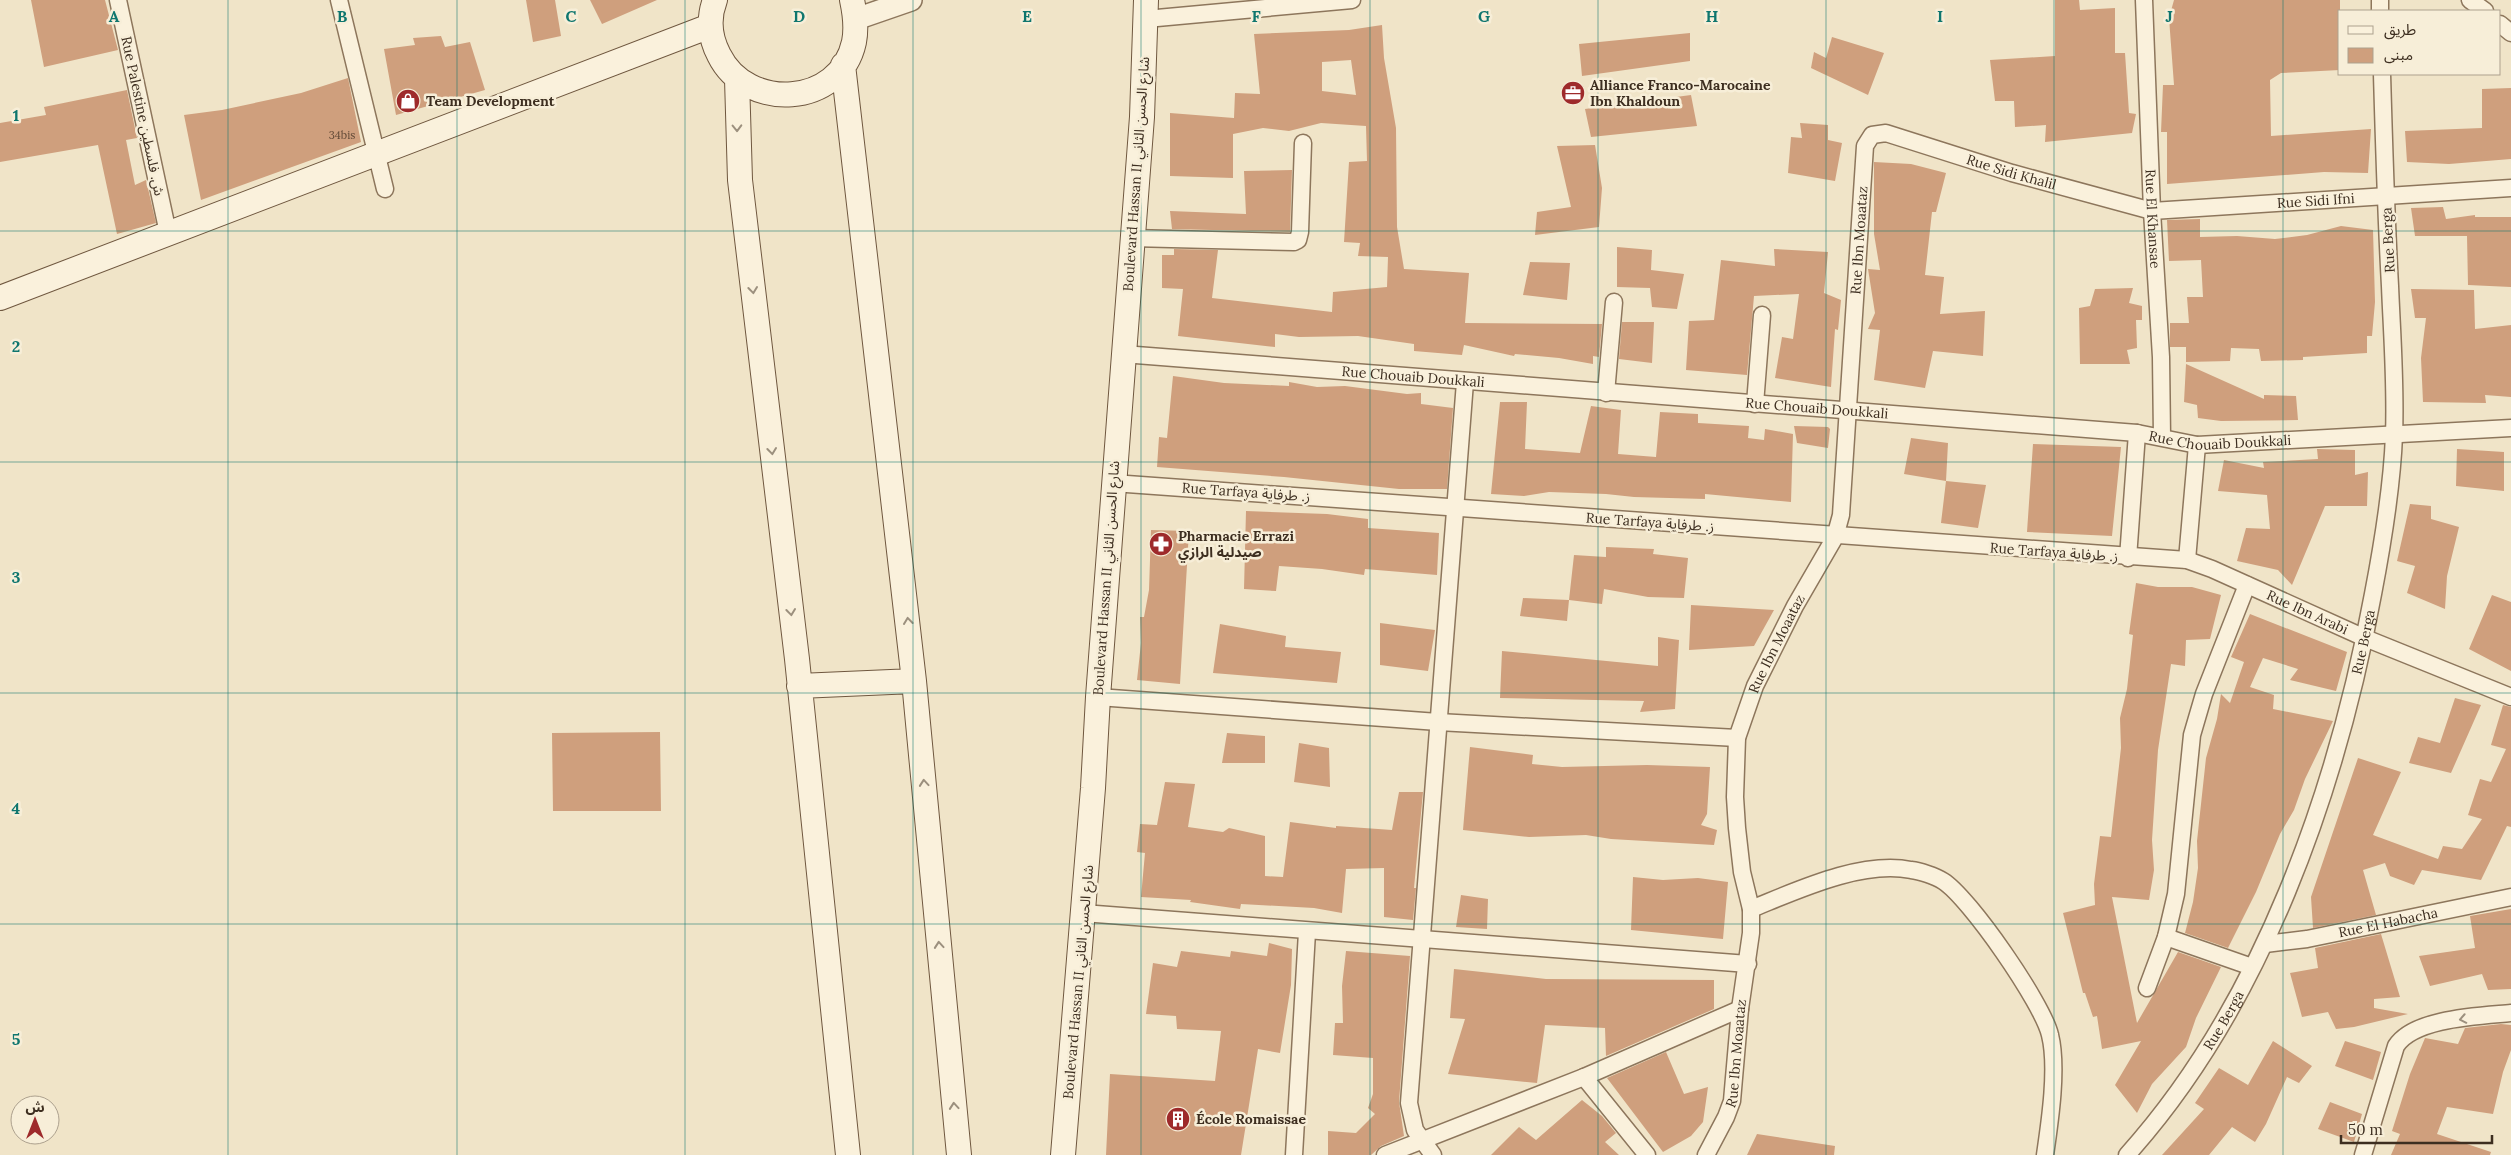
<svg xmlns="http://www.w3.org/2000/svg" width="2511" height="1155" viewBox="0 0 2511 1155" font-family="Lora,'Noto Sans Arabic',serif">
<rect width="100%" height="100%" fill="#f0e4c8"/>
<path fill="#cf9f7d" fill-rule="evenodd" d="M 31,0 L 105,0 L 118,50 L 44,67 Z
M 526,0 L 555,0 L 561,36 L 533,42 Z
M 590,0 L 657,0 L 602,24 Z
M 2055,0 L 2079,0 L 2080,10 L 2115,8 L 2115,53 L 2125,53 L 2129,113 L 2136,114 L 2132,133 L 2045,142 L 2046,125 L 2015,127 L 2014,101 L 1995,101 L 1990,60 L 2055,56 Z
M 2174,0 L 2340,0 L 2340,70 L 2281,73 L 2270,80 L 2271,136 L 2371,129 L 2368,173 L 2324,172 L 2167,184 L 2167,132 L 2161,132 L 2163,85 L 2174,85 L 2169,18 Z
M 1382,25 L 1384,58 L 1396,128 L 1397,227 L 1404,269 L 1469,273 L 1465,323 L 1602,324 L 1599,357 L 1593,356 L 1593,364 L 1559,358 L 1515,354 L 1514,356 L 1464,345 L 1462,355 L 1414,351 L 1414,344 L 1358,336 L 1299,337 L 1275,334 L 1275,347 L 1178,336 L 1183,289 L 1162,288 L 1162,255 L 1174,255 L 1174,249 L 1218,250 L 1212,298 L 1332,312 L 1333,292 L 1387,287 L 1388,257 L 1358,256 L 1360,243 L 1344,242 L 1349,162 L 1367,161 L 1366,126 L 1321,123 L 1289,131 L 1263,128 L 1233,134 L 1233,178 L 1170,176 L 1170,113 L 1234,118 L 1235,93 L 1260,94 L 1254,34 L 1349,30 ZM 1351,60 L 1356,95 L 1322,91 L 1322,62 Z
M 1690,33 L 1690,61 L 1582,76 L 1579,44 Z
M 441,36 L 445,47 L 470,42 L 485,90 L 396,115 L 384,49 L 415,45 L 413,38 Z
M 1832,37 L 1884,53 L 1868,95 L 1811,68 L 1814,52 L 1826,58 Z
M 348,78 L 361,142 L 201,200 L 184,115 L 222,110 L 301,93 Z
M 2511,88 L 2511,159 L 2449,164 L 2407,162 L 2405,131 L 2482,128 L 2482,89 Z
M 127,90 L 137,138 L 126,140 L 135,185 L 146,180 L 156,223 L 117,234 L 98,145 L 0,162 L 0,123 L 46,115 L 44,107 Z
M 1691,95 L 1697,126 L 1591,137 L 1585,109 Z
M 1800,123 L 1828,125 L 1828,140 L 1842,143 L 1835,181 L 1788,173 L 1791,137 L 1802,138 Z
M 1595,145 L 1602,188 L 1599,227 L 1535,235 L 1537,212 L 1571,207 L 1557,146 Z
M 1874,162 L 1911,164 L 1946,173 L 1936,212 L 1932,212 L 1925,275 L 1944,277 L 1940,314 L 1985,311 L 1983,356 L 1933,351 L 1925,388 L 1874,380 L 1880,330 L 1868,329 L 1875,313 L 1868,269 L 1880,270 L 1874,234 Z
M 1292,170 L 1290,232 L 1172,229 L 1170,211 L 1246,214 L 1244,171 Z
M 2443,207 L 2446,219 L 2475,215 L 2475,217 L 2511,217 L 2511,287 L 2468,285 L 2467,236 L 2415,236 L 2411,208 Z
M 2200,219 L 2200,237 L 2237,236 L 2275,239 L 2307,235 L 2341,226 L 2373,230 L 2375,302 L 2372,336 L 2367,336 L 2367,353 L 2303,357 L 2303,360 L 2261,361 L 2259,349 L 2231,348 L 2230,361 L 2186,362 L 2186,347 L 2170,347 L 2170,323 L 2189,323 L 2187,297 L 2203,297 L 2201,260 L 2169,261 L 2167,220 Z
M 1617,247 L 1652,250 L 1651,270 L 1684,274 L 1677,309 L 1652,307 L 1650,288 L 1617,287 Z
M 1774,249 L 1828,252 L 1824,293 L 1841,300 L 1838,330 L 1835,329 L 1831,387 L 1775,378 L 1782,337 L 1793,339 L 1799,294 L 1754,296 L 1747,375 L 1686,370 L 1689,321 L 1714,320 L 1721,260 L 1775,266 Z
M 1530,262 L 1570,263 L 1567,300 L 1523,295 Z
M 2133,288 L 2129,303 L 2142,306 L 2142,320 L 2136,320 L 2137,348 L 2127,350 L 2130,364 L 2080,364 L 2079,308 L 2090,306 L 2095,289 Z
M 2411,289 L 2474,290 L 2475,329 L 2511,325 L 2511,397 L 2485,395 L 2486,403 L 2423,402 L 2421,358 L 2426,318 L 2415,318 Z
M 1622,322 L 1654,322 L 1652,363 L 1619,359 Z
M 2186,364 L 2264,399 L 2264,395 L 2296,396 L 2298,420 L 2221,421 L 2198,418 L 2197,405 L 2184,402 Z
M 1173,376 L 1224,383 L 1289,386 L 1289,382 L 1317,387 L 1345,386 L 1407,394 L 1421,393 L 1421,404 L 1453,408 L 1447,489 L 1399,489 L 1284,477 L 1157,467 L 1159,437 L 1167,438 Z
M 1500,402 L 1527,402 L 1525,449 L 1580,453 L 1591,406 L 1621,410 L 1618,454 L 1656,457 L 1660,412 L 1698,414 L 1698,423 L 1749,426 L 1748,438 L 1764,440 L 1765,429 L 1793,434 L 1791,502 L 1705,494 L 1705,499 L 1634,497 L 1606,494 L 1549,492 L 1524,496 L 1491,494 Z
M 1794,426 L 1828,427 L 1830,429 L 1828,448 L 1797,443 Z
M 1911,438 L 1948,443 L 1946,481 L 1904,474 Z
M 2033,444 L 2121,447 L 2112,536 L 2027,532 Z
M 2317,449 L 2355,450 L 2355,475 L 2368,472 L 2367,506 L 2325,506 L 2292,585 L 2278,570 L 2237,561 L 2246,528 L 2270,529 L 2267,495 L 2218,491 L 2224,460 L 2264,468 L 2263,462 L 2318,459 Z
M 2457,449 L 2504,452 L 2504,491 L 2456,486 Z
M 1946,481 L 1986,485 L 1978,528 L 1941,523 Z
M 2410,504 L 2431,506 L 2431,519 L 2459,527 L 2447,576 L 2445,609 L 2407,593 L 2415,566 L 2397,561 Z
M 1246,511 L 1327,514 L 1368,519 L 1368,528 L 1439,533 L 1437,575 L 1365,569 L 1364,575 L 1322,569 L 1279,566 L 1276,591 L 1244,589 Z
M 1151,530 L 1189,531 L 1180,684 L 1137,680 L 1141,643 L 1140,617 L 1144,617 L 1149,590 Z
M 1606,547 L 1654,549 L 1653,554 L 1688,558 L 1684,598 L 1648,597 L 1604,589 L 1602,604 L 1569,600 L 1574,555 L 1606,557 Z
M 2136,583 L 2158,587 L 2192,587 L 2221,595 L 2210,639 L 2186,640 L 2185,666 L 2171,664 L 2158,750 L 2152,840 L 2154,870 L 2149,900 L 2112,897 L 2137,1023 L 2178,952 L 2221,967 L 2196,1018 L 2186,1047 L 2152,1084 L 2137,1113 L 2115,1085 L 2141,1041 L 2102,1049 L 2097,1016 L 2093,1017 L 2085,993 L 2083,993 L 2063,913 L 2095,905 L 2094,884 L 2100,836 L 2111,837 L 2121,748 L 2120,718 L 2127,689 L 2133,635 L 2129,634 Z
M 2492,595 L 2511,602 L 2511,671 L 2469,649 Z
M 1523,598 L 1569,600 L 1567,621 L 1520,616 Z
M 1691,605 L 1774,610 L 1754,646 L 1689,650 Z
M 2250,614 L 2347,652 L 2336,691 L 2290,680 L 2298,669 L 2263,658 L 2250,687 L 2274,695 L 2273,709 L 2333,721 L 2305,779 L 2294,810 L 2280,834 L 2256,892 L 2228,948 L 2185,933 L 2193,902 L 2198,868 L 2197,841 L 2206,758 L 2217,719 L 2221,694 L 2230,703 L 2244,662 L 2231,657 Z
M 1380,623 L 1435,630 L 1428,671 L 1380,665 Z
M 1220,624 L 1286,636 L 1285,647 L 1341,652 L 1337,683 L 1213,673 Z
M 1658,637 L 1679,640 L 1675,709 L 1640,712 L 1644,701 L 1500,698 L 1502,651 L 1658,666 Z
M 2455,698 L 2481,705 L 2451,773 L 2409,763 L 2418,737 L 2440,743 Z
M 2503,705 L 2511,707 L 2511,827 L 2507,826 L 2481,880 L 2422,870 L 2414,885 L 2390,876 L 2385,863 L 2363,870 L 2376,915 L 2313,928 L 2311,897 L 2358,758 L 2401,772 L 2373,835 L 2438,859 L 2443,846 L 2462,849 L 2482,819 L 2468,815 L 2480,779 L 2491,782 L 2506,749 L 2491,745 Z
M 660,732 L 661,811 L 553,811 L 552,733 Z
M 1227,733 L 1265,736 L 1265,763 L 1222,763 Z
M 1299,743 L 1329,748 L 1330,787 L 1294,782 Z
M 1470,747 L 1533,755 L 1532,764 L 1562,767 L 1647,765 L 1710,767 L 1707,814 L 1701,825 L 1717,830 L 1714,845 L 1611,839 L 1586,835 L 1529,837 L 1463,830 Z
M 1165,782 L 1195,784 L 1188,827 L 1223,832 L 1229,828 L 1265,836 L 1265,876 L 1283,877 L 1290,822 L 1336,828 L 1336,826 L 1392,830 L 1399,792 L 1423,792 L 1414,888 L 1416,888 L 1413,920 L 1384,917 L 1384,868 L 1346,869 L 1342,913 L 1314,908 L 1241,904 L 1240,909 L 1190,902 L 1191,900 L 1141,897 L 1145,853 L 1137,852 L 1140,824 L 1157,825 Z
M 1633,877 L 1663,880 L 1698,878 L 1728,882 L 1723,939 L 1631,930 Z
M 1461,895 L 1488,899 L 1487,929 L 1456,927 Z
M 2511,909 L 2511,989 L 2488,990 L 2482,974 L 2430,986 L 2419,956 L 2475,948 L 2470,916 Z
M 2381,934 L 2400,997 L 2374,999 L 2374,1008 L 2408,1014 L 2354,1027 L 2336,1029 L 2328,1012 L 2302,1017 L 2290,973 L 2318,968 L 2315,948 Z
M 1269,943 L 1292,949 L 1291,985 L 1280,1053 L 1258,1049 L 1241,1155 L 1106,1155 L 1110,1074 L 1215,1081 L 1221,1031 L 1177,1029 L 1176,1016 L 1146,1014 L 1153,963 L 1177,967 L 1181,951 L 1230,957 L 1231,951 L 1267,956 Z
M 1346,951 L 1410,956 L 1399,1102 L 1404,1136 L 1381,1146 L 1371,1155 L 1328,1155 L 1328,1131 L 1356,1133 L 1375,1114 L 1368,1108 L 1373,1094 L 1373,1058 L 1333,1055 L 1335,1023 L 1343,1023 L 1342,986 Z
M 1454,969 L 1546,979 L 1714,980 L 1714,1009 L 1606,1056 L 1605,1028 L 1545,1025 L 1537,1083 L 1448,1074 L 1465,1019 L 1450,1018 Z
M 2501,1024 L 2511,1025 L 2511,1050 L 2503,1072 L 2493,1114 L 2447,1107 L 2437,1134 L 2491,1152 L 2490,1155 L 2391,1155 L 2400,1134 L 2392,1131 L 2410,1074 L 2425,1038 L 2458,1044 L 2465,1028 Z
M 2273,1041 L 2312,1066 L 2299,1083 L 2287,1077 L 2266,1124 L 2255,1142 L 2232,1127 L 2209,1155 L 2162,1155 L 2204,1109 L 2195,1103 L 2219,1068 L 2248,1085 Z
M 2345,1041 L 2381,1052 L 2373,1080 L 2335,1066 Z
M 1666,1052 L 1684,1094 L 1708,1087 L 1703,1122 L 1691,1136 L 1663,1152 L 1607,1078 Z
M 1582,1100 L 1602,1116 L 1616,1133 L 1605,1142 L 1619,1155 L 1491,1155 L 1519,1127 L 1536,1140 Z
M 2330,1102 L 2362,1114 L 2354,1142 L 2318,1129 Z
M 1757,1134 L 1835,1146 L 1834,1155 L 1747,1155 Z"/>
<g fill="none" stroke-linecap="round" stroke-linejoin="round">
<g stroke="#8d765c" stroke-width="19">
<g id="minor">
<path d="M 118,0 L 168,233"/>
<path d="M 339,0 L 385,189"/>
<path id="s1" d="M 2144,0 L 2152,211 L 2161,357 L 2162,437"/>
<path d="M 2380,0 L 2380,11"/>
<path d="M 2470,0 L 2485,11"/>
<path d="M 1146,19 L 1352,0"/>
<path d="M 2500,24 L 2511,33"/>
<path d="M 1131,238 L 1294,242 L 1298,240 L 1300,232 L 1303,143"/>
<path id="s2" d="M 1123,354 L 2137,433 L 2197,445 L 2511,428"/>
<path d="M 1606,393 L 1614,302"/>
<path d="M 1755,404 L 1762,315"/>
<path id="s3" d="M 1113,483 L 2187,560 L 2212,569 L 2365,638 L 2511,697"/>
<path d="M 2128,558 L 2137,433"/>
<path d="M 2187,560 L 2197,445"/>
<path d="M 1098,697 L 1438,722 L 1737,738"/>
<path d="M 1751,909 C 1796,891 1861,860 1911,870 C 1920,871 1935,876 1943,881 C 1969,897 2043,1004 2050,1035 C 2058,1067 2050,1121 2045,1155"/>
<path d="M 1083,913 L 1748,964"/>
<path d="M 2166,937 L 2252,967"/>
<path id="s4" d="M 2265,944 L 2307,939 L 2511,897"/>
<path d="M 2147,988 L 2166,937 L 2176,894 L 2192,735 L 2204,694 L 2247,585"/>
<path d="M 1584,1077 L 1647,1155"/>
<path d="M 1294,1155 L 1307,932"/>
<path d="M 1385,1155 L 1584,1077 L 1740,1009"/>
<path d="M 1433,1155 L 1415,1130 L 1409,1103 L 1465,382"/>
<path id="s5" d="M 1706,1155 L 1726,1117 L 1732,1101 L 1740,1009 L 1751,933 L 1751,909 L 1742,872 L 1737,828 L 1735,797 L 1737,738 L 1755,686 L 1795,606 L 1835,537 L 1841,515 L 1865,146 L 1872,135 L 1886,133 L 2012,173 L 2152,211 L 2511,188"/>
<path id="s6" d="M 2127,1155 C 2262,1005 2337,790 2373,594 C 2383,542 2392,489 2394,435 C 2396,386 2392,335 2390,286 C 2386,215 2384,145 2382,74"/>
<path d="M 2363,1155 L 2396,1046 C 2414,1018 2479,1016 2511,1013"/>
</g>
</g>
<g stroke="#8d765c" stroke-width="24">
<path id="tertiary" d="M 856,19 L 911,0"/>
</g>
<g stroke="#6f573f" stroke-width="26">
<path id="secondary" d="M 715,0 C 708,18 710,38 719,55 C 747,112 840,107 854,42 C 857,27 855,14 852,0
M 843,65 L 914,681 L 959,1155
M 737,79 L 740,180 L 797,659 L 848,1155
M 0,298 L 710,26
M 799,686 L 914,681
M 1063,1155 L 1093,788 L 1098,697 L 1142,117 L 1146,0"/>
</g>
<use href="#minor" stroke="#faf1dc" stroke-width="16"/>
<use href="#tertiary" stroke="#faf1dc" stroke-width="21"/>
<use href="#secondary" stroke="#faf1dc" stroke-width="24"/>
</g>
<defs><path id="oneway-chevron" d="M-2-3.5L2.5 0L-2 3.5" fill="none" stroke-width="1.6" stroke-linecap="round" stroke-linejoin="round" transform="scale(1.25)"/></defs>
<g stroke="#9c907e">
<use href="#oneway-chevron" transform="translate(737 128) rotate(89)"/>
<use href="#oneway-chevron" transform="translate(753 290) rotate(83)"/>
<use href="#oneway-chevron" transform="translate(772 451) rotate(83)"/>
<use href="#oneway-chevron" transform="translate(791 612) rotate(83)"/>
<use href="#oneway-chevron" transform="translate(908 621) rotate(-97)"/>
<use href="#oneway-chevron" transform="translate(924 783) rotate(-95)"/>
<use href="#oneway-chevron" transform="translate(939 945) rotate(-95)"/>
<use href="#oneway-chevron" transform="translate(2463 1019) rotate(169)"/>
<use href="#oneway-chevron" transform="translate(954 1106) rotate(-95)"/>
</g>
<path fill="none" stroke="#0f766e" stroke-width="1" stroke-opacity="0.55" d="M 228,0 L 228,1155M 457,0 L 457,1155M 685,0 L 685,1155M 913,0 L 913,1155M 1141,0 L 1141,1155M 1370,0 L 1370,1155M 1598,0 L 1598,1155M 1826,0 L 1826,1155M 2054,0 L 2054,1155M 2283,0 L 2283,1155M 0,231 L 2511,231M 0,462 L 2511,462M 0,693 L 2511,693M 0,924 L 2511,924"/>
<defs>
<g id="office-disc" transform="scale(1.25)"><circle r="9.5" fill="#9e2a2b" stroke="#f7eed8"/><path d="M-6-3h4V-5.5h4V-3h4V5H-6ZM-1-4.5V-3h2v-1.5ZM-6 0V1H6V0Z" fill="#fff"/></g>
<g id="shop-disc" transform="scale(1.25)"><circle r="9.5" fill="#9e2a2b" stroke="#f7eed8"/><path d="M-5-2.5h2.3a2.7 3.5 0 0 1 5.4 0H5L5.5 6h-11ZM-1.5-2.5h3a1.5 2.3 0 0 0-3 0Z" fill="#fff"/></g>
<g id="pharmacy-disc" transform="scale(1.25)"><circle r="9.5" fill="#9e2a2b" stroke="#f7eed8"/><path d="M-2-6h4v4h4v4h-4v4h-4v-4h-4v-4h4Z" fill="#fff"/></g>
<g id="building-disc" transform="scale(1.25)"><circle r="9.5" fill="#9e2a2b" stroke="#f7eed8"/><path d="M-4-6H4V6H1V3H-1V6H-4ZM-2.5-4.3h1.7v1.8h-1.7ZM.8-4.3h1.7v1.8H.8ZM-2.5-1h1.7V.8h-1.7ZM.8-1h1.7V.8H.8Z" fill="#fff"/></g>
</defs>
<g fill-rule="evenodd">
<use href="#office-disc" x="1573" y="93"/>
<use href="#shop-disc" x="408" y="101"/>
<use href="#pharmacy-disc" x="1161" y="544"/>
<use href="#building-disc" x="1178" y="1119"/>
</g>
<g text-anchor="middle" dominant-baseline="central" stroke-width="5" stroke-linejoin="round" paint-order="stroke">
<g font-size="11" fill="#624a37">
<text x="342" y="135">34bis</text>
</g>
<g font-size="14" font-weight="bold" fill="#3d2e20" stroke="#f7eed8" text-anchor="start">
<text x="1590" y="85">Alliance Franco-Marocaine<tspan x="1590" dy="16">Ibn Khaldoun</tspan></text>
<text x="426" y="101">Team Development</text>
<text x="1178" y="536">Pharmacie Errazi<tspan x="1178" dy="16">صيدلية الرازي</tspan></text>
<text x="1196" y="1119">École Romaissae</text>
</g>
<g font-size="14" fill="#3d2e20" stroke="#f7eed8">
<text transform="translate(143 116) rotate(78)">Rue Palestine ش. فلسطين</text>
<text stroke="none"><textPath href="#s5" startOffset="1201">Rue Sidi Khalil</textPath></text>
<text transform="translate(1136 174) rotate(-86)">Boulevard Hassan II شارع الحسن الثاني</text>
<text stroke="none"><textPath href="#s5" startOffset="1511">Rue Sidi Ifni</textPath></text>
<text stroke="none"><textPath href="#s1" startOffset="219">Rue El Khansae</textPath></text>
<text stroke="none"><textPath href="#s5" startOffset="948">Rue Ibn Moaataz</textPath></text>
<text transform="translate(2388 240) rotate(-93)">Rue Berga</text>
<text stroke="none"><textPath href="#s2" startOffset="291">Rue Chouaib Doukkali</textPath></text>
<text stroke="none"><textPath href="#s2" startOffset="696">Rue Chouaib Doukkali</textPath></text>
<text stroke="none"><textPath href="#s2" startOffset="1101">Rue Chouaib Doukkali</textPath></text>
<text transform="translate(1246 492) rotate(4)">Rue Tarfaya ز. طرفاية</text>
<text transform="translate(1650 522) rotate(4)">Rue Tarfaya ز. طرفاية</text>
<text transform="translate(2054 552) rotate(4)">Rue Tarfaya ز. طرفاية</text>
<text transform="translate(1106 578) rotate(-86)">Boulevard Hassan II شارع الحسن الثاني</text>
<text stroke="none"><textPath href="#s3" startOffset="1208">Rue Ibn Arabi</textPath></text>
<text stroke="none"><textPath href="#s6" startOffset="571">Rue Berga</textPath></text>
<text stroke="none"><textPath href="#s5" startOffset="528">Rue Ibn Moaataz</textPath></text>
<text stroke="none"><textPath href="#s4" startOffset="125">Rue El Habacha</textPath></text>
<text transform="translate(1078 982) rotate(-85)">Boulevard Hassan II شارع الحسن الثاني</text>
<text stroke="none"><textPath href="#s6" startOffset="166">Rue Berga</textPath></text>
<text stroke="none"><textPath href="#s5" startOffset="108">Rue Ibn Moaataz</textPath></text>
</g>
</g>
<g font-size="16" text-anchor="middle" font-weight="bold" fill="#0f766e" stroke="#f7eed8" stroke-width="5" stroke-linejoin="round" paint-order="stroke">
<text x="114" y="22">A</text>
<text x="342" y="22">B</text>
<text x="571" y="22">C</text>
<text x="799" y="22">D</text>
<text x="1027" y="22">E</text>
<text x="1256" y="22">F</text>
<text x="1484" y="22">G</text>
<text x="1712" y="22">H</text>
<text x="1940" y="22">I</text>
<text x="2169" y="22">J</text>
<text x="16" y="121">1</text>
<text x="16" y="352">2</text>
<text x="16" y="583">3</text>
<text x="16" y="814">4</text>
<text x="16" y="1045">5</text>
</g>
<rect x="2338" y="10" width="162" height="65" fill="#f7eed8" stroke="#ada18e"/>
<rect x="2348" y="26" width="25" height="8" fill="#faf1dc" stroke="#ada18e"/>
<text x="2384" y="35" font-size="15" fill="#3d2e20">طريق</text>
<rect x="2348" y="48" width="25" height="15" fill="#cf9f7d" stroke="#ada18e"/>
<text x="2384" y="60" font-size="15" fill="#3d2e20">مبنى</text>
<g transform="translate(35 1120)"><circle r="24" fill="#f7eed8" stroke="#ada18e"/>
<path d="M0-4L9 19L0 12L-9 19Z" fill="#9e2a2b"/>
<text y="-8" font-size="14" font-weight="bold" text-anchor="middle" fill="#3d2e20">ش</text>
</g>
<path d="M2341 1135v8h151v-8" fill="none" stroke="#3d2e20" stroke-width="2.5"/>
<text x="2348" y="1135" font-size="15" fill="#3d2e20" stroke="#f7eed8" stroke-width="4" paint-order="stroke">50 m</text>
</svg>
